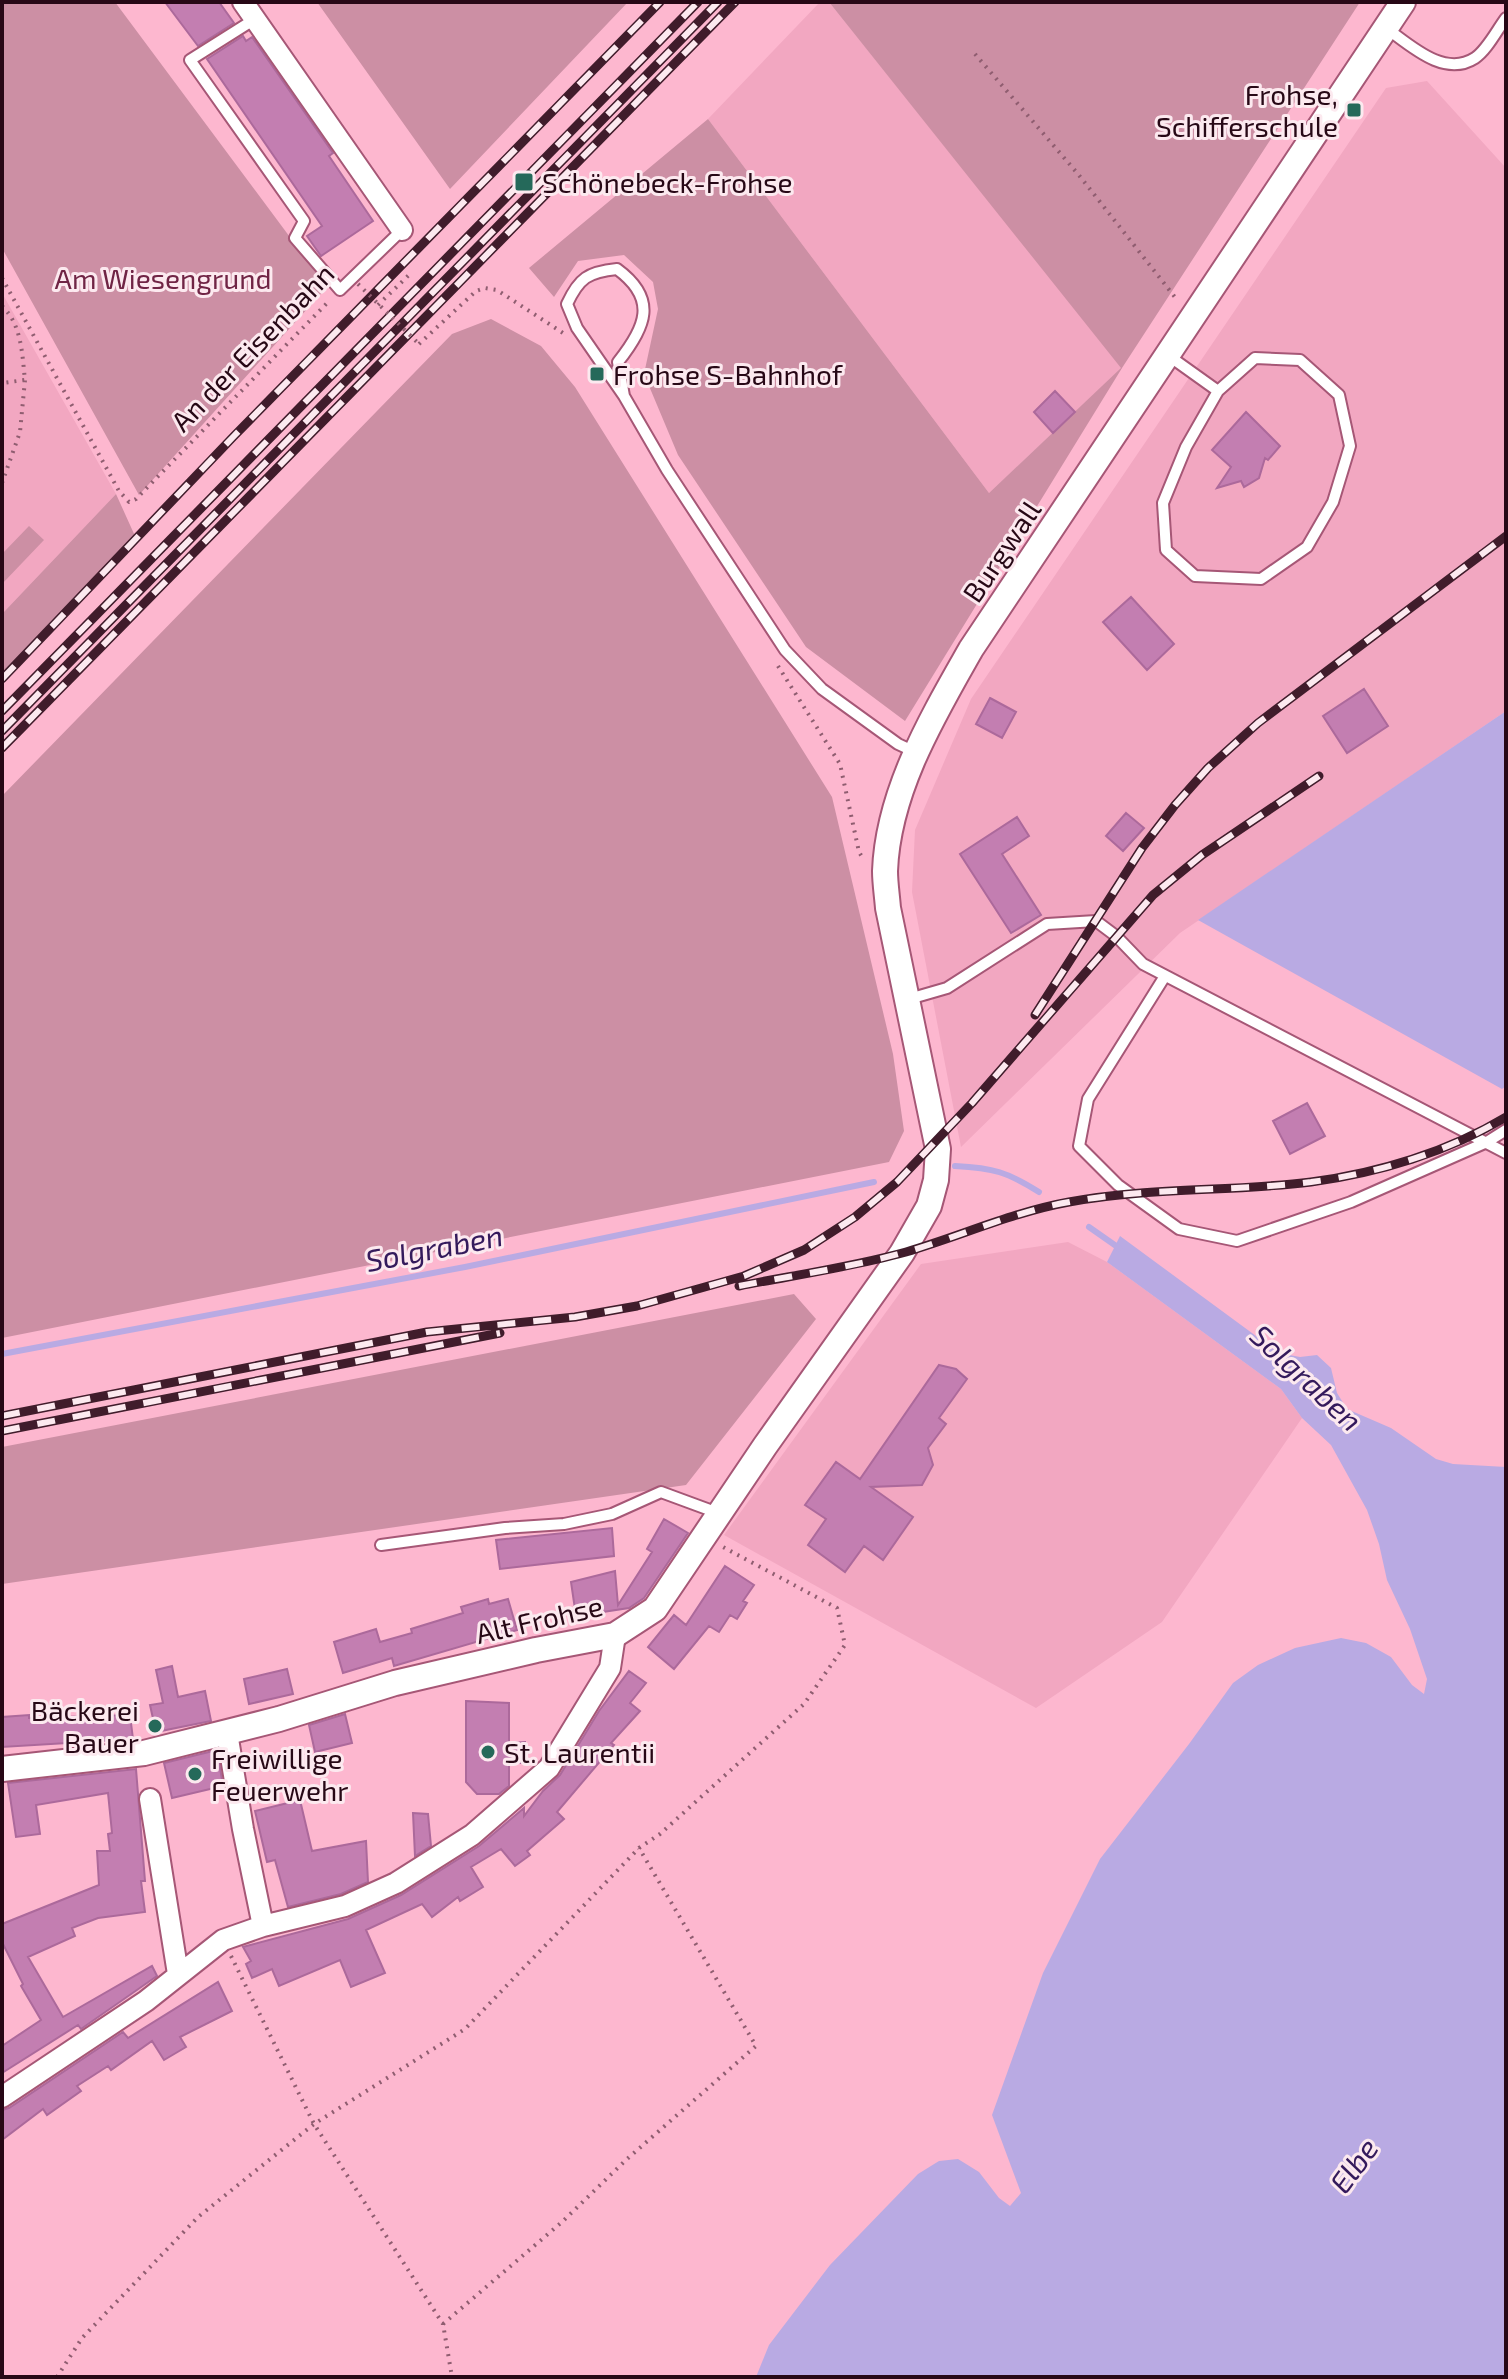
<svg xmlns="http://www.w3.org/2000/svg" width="1508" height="2379" viewBox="0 0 1508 2379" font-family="'Exo 2',sans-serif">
<rect width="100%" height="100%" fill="#fdb7cf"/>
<path fill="#f2a7c1" d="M 820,2 L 829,2 L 1122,368 L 989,493 L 708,119 Z
M 1427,81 L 1506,168 L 1506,711 L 1180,933 L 961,1147 L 912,892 L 915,830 L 971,699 L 1386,88 Z
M 2,293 L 116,494 L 2,614 Z
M 1068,1242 L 1107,1262 L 1281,1389 L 1302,1418 L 1162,1622 L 1036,1708 L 724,1535 L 921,1264 Z"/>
<path fill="#cc8fa4" d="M 2,2 L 115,2 L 327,287 L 139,495 L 2,248 Z
M 317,2 L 628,2 L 450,189 Z
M 829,2 L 1360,2 L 1122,368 L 905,721 L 806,647 L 678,455 L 644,374 L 658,309 L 653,282 L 624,255 L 578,261 L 554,297 L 529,268 L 708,119 L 989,493 L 1121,368 Z
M 491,319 L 541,346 L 575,387 L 832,797 L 893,1054 L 904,1131 L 889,1162 L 2,1338 L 2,796 L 452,334 Z
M 116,494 L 135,536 L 2,674 L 2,614 Z
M 29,526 L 44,540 L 2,584 L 2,554 Z
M 794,1294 L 816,1319 L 686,1485 L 2,1584 L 2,1447 Z"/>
<path fill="#b9aae3" d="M 1506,711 L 1506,1086 L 1502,1089 L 1198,920 Z
M 1120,1236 L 1279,1353 L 1300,1357 L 1317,1355 L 1331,1368 L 1337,1393 L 1347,1409 L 1391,1428 L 1436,1459 L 1453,1464 L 1506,1467 L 1506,2377 L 756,2377 L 769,2345 L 830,2265 L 918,2174 L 939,2161 L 958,2159 L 979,2172 L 999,2198 L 1010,2206 L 1021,2193 L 992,2115 L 1043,1973 L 1100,1859 L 1189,1744 L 1233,1683 L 1258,1665 L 1295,1648 L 1341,1638 L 1366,1643 L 1391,1657 L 1412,1685 L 1424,1694 L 1427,1679 L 1410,1629 L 1387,1580 L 1379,1544 L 1367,1510 L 1331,1445 L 1302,1418 L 1281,1389 L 1107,1262 Z"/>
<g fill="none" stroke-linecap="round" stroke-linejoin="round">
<path stroke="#b9aae3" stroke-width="6" d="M 955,1166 C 994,1168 1007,1172 1039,1192
M 1089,1227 L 1119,1248
M 2,1354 L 465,1267 L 874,1182"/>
</g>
<path fill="#c37eb1" stroke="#ac699b" stroke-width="2" d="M 165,2 L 219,2 L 234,23 L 198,46 Z
M 243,36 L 246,41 L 252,37 L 333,153 L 329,156 L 373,221 L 321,256 L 307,236 L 322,226 L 207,59 Z
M 1055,391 L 1075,412 L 1053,433 L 1034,412 Z
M 1246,412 L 1280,446 L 1268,460 L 1265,458 L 1259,478 L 1244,487 L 1241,481 L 1217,488 L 1231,467 L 1212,450 Z
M 1131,597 L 1174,644 L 1147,670 L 1103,622 Z
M 1364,689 L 1388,726 L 1347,753 L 1323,716 Z
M 990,698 L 1016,712 L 1002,738 L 976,724 Z
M 1126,813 L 1144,828 L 1123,851 L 1106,836 Z
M 1017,817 L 1029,836 L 1002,854 L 1041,915 L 1011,933 L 960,854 Z
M 1307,1103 L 1325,1136 L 1290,1154 L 1273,1121 Z
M 939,1365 L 956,1369 L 967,1379 L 939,1418 L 946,1424 L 928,1448 L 933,1465 L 922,1485 L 871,1487 L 913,1517 L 883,1560 L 864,1546 L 845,1572 L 808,1545 L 826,1519 L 805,1505 L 836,1462 L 860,1479 Z
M 664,1519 L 688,1533 L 644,1598 L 629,1608 L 576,1616 L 571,1582 L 615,1571 L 618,1605 L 652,1552 L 647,1549 Z
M 612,1528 L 614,1556 L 500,1569 L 496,1540 Z
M 725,1566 L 754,1585 L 743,1601 L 747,1603 L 737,1619 L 730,1615 L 719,1632 L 709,1626 L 674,1669 L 648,1647 L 674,1615 L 686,1625 Z
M 488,1599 L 489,1604 L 508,1599 L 517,1630 L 394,1666 L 392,1658 L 343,1673 L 334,1642 L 376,1629 L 380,1642 L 412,1633 L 411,1629 L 463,1613 L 461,1607 Z
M 172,1666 L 178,1697 L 205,1691 L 211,1721 L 156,1732 L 150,1705 L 163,1703 L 156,1670 Z
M 287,1669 L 293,1694 L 249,1704 L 244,1679 Z
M 629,1671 L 646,1683 L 630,1703 L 640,1711 L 611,1743 L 614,1745 L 557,1812 L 564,1819 L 527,1851 L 530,1855 L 515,1866 L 501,1849 L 471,1867 L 483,1887 L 460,1901 L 458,1897 L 432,1917 L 422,1904 L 366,1930 L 385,1973 L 351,1987 L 340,1960 L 279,1986 L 272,1969 L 252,1978 L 246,1964 L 251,1961 L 243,1947 L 348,1919 L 401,1895 L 479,1846 L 524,1808 L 524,1816 L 543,1791 L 560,1775 L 599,1711 Z
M 466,1701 L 509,1703 L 509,1743 L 525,1742 L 525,1763 L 509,1763 L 509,1786 L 499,1794 L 477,1794 L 466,1782 Z
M 345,1714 L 352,1743 L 315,1752 L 309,1725 Z
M 29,1715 L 29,1718 L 130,1715 L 133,1739 L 2,1747 L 2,1717 Z
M 217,1750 L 223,1786 L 172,1798 L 164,1763 Z
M 136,1769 L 145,1881 L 141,1881 L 145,1912 L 98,1918 L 72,1928 L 75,1936 L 28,1957 L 63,2017 L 152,1966 L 157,1976 L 81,2029 L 78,2025 L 2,2073 L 2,2046 L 41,2020 L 21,1986 L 23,1984 L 2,1942 L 2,1924 L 99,1885 L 97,1851 L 110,1851 L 108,1834 L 112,1833 L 108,1793 L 36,1805 L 40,1834 L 16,1837 L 8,1783 Z
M 300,1800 L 312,1851 L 366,1841 L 368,1882 L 341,1894 L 288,1907 L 275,1860 L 267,1862 L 255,1811 Z
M 413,1813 L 428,1814 L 431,1846 L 415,1856 Z
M 218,1982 L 232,2011 L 180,2037 L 186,2047 L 164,2060 L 152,2041 L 111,2070 L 108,2066 L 77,2086 L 81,2091 L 47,2115 L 43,2109 L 2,2140 L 2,2110 L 9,2108 L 123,2032 L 128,2038 Z"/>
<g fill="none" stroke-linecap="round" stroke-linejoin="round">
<g stroke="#a65776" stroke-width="14">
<path id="service" d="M 255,19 L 190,60 L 304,221 L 295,238 L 340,290 L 402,230
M 1386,28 C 1410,45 1444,78 1475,58 C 1487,50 1497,30 1506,18
M 1169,356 L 1218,391 L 1186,447 L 1163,503 L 1166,550 L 1195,576 L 1261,579 L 1307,547 L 1333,502 L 1350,446 L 1339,395 L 1300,360 L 1255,358 L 1218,391
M 624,396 L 577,328 L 567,304 C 579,278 588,272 617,269 C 658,299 646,327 618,362 L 624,396 L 667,470 L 785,650 L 822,689 L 898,744 L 915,752
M 1165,976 L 1088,1099 L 1079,1146 L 1118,1185 L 1179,1229 L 1237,1241 L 1351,1202 L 1487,1142 L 1506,1130
M 909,999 L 947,988 L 1047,924 L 1096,921 L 1116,936 L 1143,964 L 1506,1153
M 381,1545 L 505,1528 L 564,1524 L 612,1514 L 661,1492 L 718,1513"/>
</g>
<g stroke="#a65776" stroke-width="24">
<path id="minor" d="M 243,2 L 402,230
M 227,1733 L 243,1829 L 263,1926
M 150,1799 L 178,1974
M 2,2097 L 146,2001 L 223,1940 L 263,1926 L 345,1906 L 396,1883 L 472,1835 L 549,1768 L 610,1668 L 615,1635"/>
</g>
<g stroke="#a65776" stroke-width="28">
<path id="tertiary" d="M 2,1769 L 144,1753 L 279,1719 L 395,1683 L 536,1650 L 615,1635 L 655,1609 L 765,1446 L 902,1253 L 929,1206 L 936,1180 L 938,1149 L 888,908 C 887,895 885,883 885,871 C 888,791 933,716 971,649 L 1403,2"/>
</g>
<path stroke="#8f5d70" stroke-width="4" stroke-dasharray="2 6" stroke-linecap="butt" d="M 975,54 L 1078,174 L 1178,301
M 2,278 L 119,491 L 129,502 L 136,499 L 330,300
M 378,305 L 411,273
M 2,306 C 22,325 22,354 25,380 L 2,383
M 419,344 L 476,291 L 485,288 L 497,290 L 563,333
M 2,483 L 20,432 L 25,380
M 778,666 L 840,764 L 859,852 L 864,860
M 231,1956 L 314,2124 L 443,2324 L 452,2377
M 443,2324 L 562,2222 L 627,2159 L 756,2046 L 639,1848
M 57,2377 L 82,2338 L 198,2217 L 314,2124 L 465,2029 L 639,1848 L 660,1834 L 804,1704 L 845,1645 L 837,1608 L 723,1547"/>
<use href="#service" stroke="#fff" stroke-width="10"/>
<use href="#minor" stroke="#fff" stroke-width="20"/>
<use href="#tertiary" stroke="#fff" stroke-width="24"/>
<g stroke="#401c2b" stroke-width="9">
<path id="rail" d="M 2,679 L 234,436 L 660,2
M 2,711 L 698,2
M 2,731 L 718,2
M 2,748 L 735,2
M 1035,1015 L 1142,848 L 1175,805 L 1208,768 L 1258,723 L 1506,536
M 739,1286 C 795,1275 852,1267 906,1252 C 961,1236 1013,1212 1069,1202 C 1149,1187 1230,1192 1311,1182 C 1378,1173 1448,1152 1506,1117
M 2,1416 L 427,1332 L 575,1317 L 637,1306 L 744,1276 L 804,1250 L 855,1217 L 897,1182 L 972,1103 L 1153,895 L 1202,855 L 1319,776
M 2,1431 L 500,1333"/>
</g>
<use href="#rail" stroke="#fce9ef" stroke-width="6" stroke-dasharray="18" stroke-linecap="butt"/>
<path stroke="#8f5d70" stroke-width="4" stroke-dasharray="2 6" stroke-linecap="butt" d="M 358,284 L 419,344"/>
</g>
<g fill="#25695a" stroke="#fce9ef" stroke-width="3">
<rect x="1346" y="102" width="16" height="16" rx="4"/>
<rect x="514" y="172" width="20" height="20" rx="4"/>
<rect x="589" y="366" width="16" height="16" rx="4"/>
<circle cx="155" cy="1726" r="8"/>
<circle cx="488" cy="1752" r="8"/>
<circle cx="195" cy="1774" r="8"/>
</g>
<g text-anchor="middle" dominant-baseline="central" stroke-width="6" stroke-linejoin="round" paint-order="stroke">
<g font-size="28" fill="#270816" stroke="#fce9ef" text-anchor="start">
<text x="1338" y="94" text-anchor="end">Frohse,<tspan x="1338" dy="32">Schifferschule</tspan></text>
<text x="542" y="182">Schönebeck-Frohse</text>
<text x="613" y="374">Frohse S-Bahnhof</text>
<text x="139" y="1710" text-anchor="end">Bäckerei<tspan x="139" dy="32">Bauer</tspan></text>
<text x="504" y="1752">St. Laurentii</text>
<text x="211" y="1758">Freiwillige<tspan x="211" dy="32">Feuerwehr</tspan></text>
</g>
<g font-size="28" fill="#702445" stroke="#fce9ef">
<text x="163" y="278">Am Wiesengrund</text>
</g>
<g font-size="28" fill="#270816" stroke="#fce9ef">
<text transform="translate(252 347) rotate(-46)">An der Eisenbahn</text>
<text transform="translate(1001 551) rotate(-56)">Burgwall</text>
<text transform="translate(539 1619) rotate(-13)">Alt Frohse</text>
</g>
<g font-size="30" font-style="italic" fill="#341a5c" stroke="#fce9ef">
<text transform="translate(434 1247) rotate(-11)">Solgraben</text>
<text transform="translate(1307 1377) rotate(43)">Solgraben</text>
<text transform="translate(1353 2165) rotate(-54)">Elbe</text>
</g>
</g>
<rect width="1508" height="2379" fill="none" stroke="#270816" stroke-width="8"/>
</svg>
